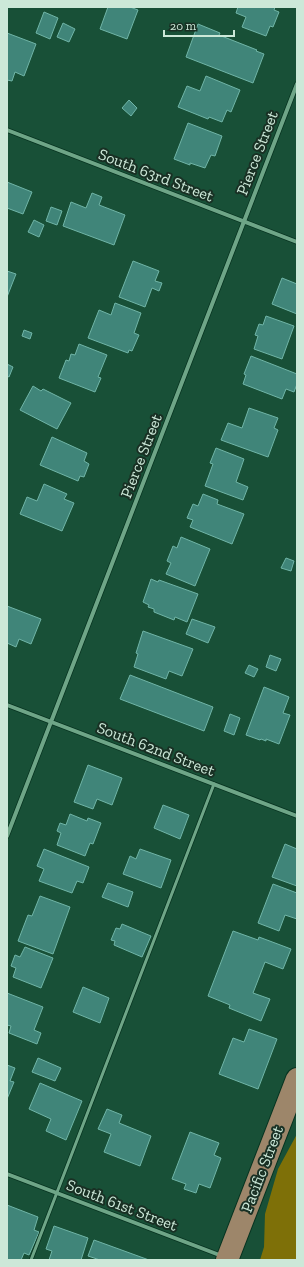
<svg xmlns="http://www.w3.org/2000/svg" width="304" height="1267" viewBox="0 0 304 1267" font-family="'Zilla Slab',serif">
<rect width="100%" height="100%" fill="#185037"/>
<path fill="#7e7008" d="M 297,1134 L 297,1260 L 260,1260 L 264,1247 L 265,1214 L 278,1169 Z"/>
<path fill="#408579" stroke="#70b5a7" d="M 108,7 L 130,7 L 138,10 L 127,39 L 100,29 Z
M 238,7 L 275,7 L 274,10 L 279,12 L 273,27 L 270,26 L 266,36 L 242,27 L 246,17 L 236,13 Z
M 44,12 L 58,18 L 50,39 L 36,33 Z
M 63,23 L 75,29 L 69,42 L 57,37 Z
M 198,24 L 220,33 L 219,35 L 257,50 L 256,51 L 264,54 L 253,83 L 186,57 Z
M 7,33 L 36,44 L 24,76 L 15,72 L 12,81 L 7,80 Z
M 206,76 L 240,90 L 231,112 L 227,110 L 222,122 L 209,117 L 208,119 L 178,107 L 187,86 L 200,91 Z
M 129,100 L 137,108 L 131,116 L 122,108 Z
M 188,123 L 222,136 L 215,156 L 211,155 L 205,168 L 190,163 L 190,165 L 174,159 Z
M 7,182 L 32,192 L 23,214 L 7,208 Z
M 92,193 L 102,197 L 99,205 L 125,215 L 114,245 L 63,226 L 71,202 L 86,208 Z
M 51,207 L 62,211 L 57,225 L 46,221 Z
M 34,220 L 44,225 L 39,237 L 28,232 Z
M 133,261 L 159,271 L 155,281 L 162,283 L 159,291 L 152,288 L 145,307 L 119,297 Z
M 7,271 L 16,274 L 7,297 Z
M 282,278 L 297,284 L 297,314 L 272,304 Z
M 115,303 L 141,313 L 134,333 L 139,335 L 132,351 L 129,350 L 128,353 L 88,338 L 99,310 L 111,315 Z
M 266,316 L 294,326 L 282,359 L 254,349 L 258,336 L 255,335 L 259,324 L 263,325 Z
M 24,330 L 32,333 L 30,339 L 22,336 Z
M 79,344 L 107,355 L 98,377 L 101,378 L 95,392 L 59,378 L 66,360 L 69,361 L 71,354 L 75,355 Z
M 251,356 L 297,374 L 297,384 L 294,392 L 286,389 L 282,399 L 243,384 L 246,375 L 244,374 Z
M 7,364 L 13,367 L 9,377 L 7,376 Z
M 33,386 L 41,391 L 43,389 L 71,403 L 57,429 L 20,410 Z
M 249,408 L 278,418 L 274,428 L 278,430 L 268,457 L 221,440 L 228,423 L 242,428 Z
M 52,437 L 87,453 L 84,461 L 89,464 L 84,477 L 80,476 L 78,481 L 40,465 Z
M 216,448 L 244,459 L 236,482 L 248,487 L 243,500 L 205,486 L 213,464 L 210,463 Z
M 44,484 L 67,494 L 64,499 L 74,503 L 62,531 L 20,514 L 27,497 L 37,501 Z
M 203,494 L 218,500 L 217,504 L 244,514 L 232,544 L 190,527 L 193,520 L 187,518 L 193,504 L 198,506 Z
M 181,537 L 210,549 L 195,586 L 166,574 L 171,563 L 167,561 L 173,546 L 177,548 Z
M 286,558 L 294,561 L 291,571 L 281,568 Z
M 151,579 L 158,582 L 159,580 L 198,594 L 187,622 L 175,617 L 174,620 L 154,612 L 154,609 L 148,607 L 149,605 L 143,602 Z
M 7,606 L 41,619 L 31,644 L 19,639 L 16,647 L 7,643 Z
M 192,619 L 215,627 L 208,643 L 186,634 Z
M 143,631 L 193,649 L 182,676 L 169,671 L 166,679 L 134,667 L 138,654 L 136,653 Z
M 270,655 L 281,659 L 276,671 L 266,667 Z
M 249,665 L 258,669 L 254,677 L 245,673 Z
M 130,675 L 213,707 L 204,731 L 120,699 Z
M 264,687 L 289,697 L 283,713 L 290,715 L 279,744 L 266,739 L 266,741 L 261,739 L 260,740 L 246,735 Z
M 230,714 L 240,718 L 234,735 L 224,731 Z
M 88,765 L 122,778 L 112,805 L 97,799 L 93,809 L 74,802 Z
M 163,805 L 189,815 L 180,839 L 154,828 Z
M 70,814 L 87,821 L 88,818 L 101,823 L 93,844 L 90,843 L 85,856 L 57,845 L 61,833 L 57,831 L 60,823 L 66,825 Z
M 285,844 L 297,849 L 297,886 L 272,877 Z
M 44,849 L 89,867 L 83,883 L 77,881 L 72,893 L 39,881 L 44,869 L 37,866 Z
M 140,849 L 171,860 L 161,888 L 123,874 L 130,856 L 136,859 Z
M 108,883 L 133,892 L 128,907 L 102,897 Z
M 273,884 L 297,893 L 297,919 L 285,915 L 279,931 L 258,923 Z
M 40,896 L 70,907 L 53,954 L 18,941 L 28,915 L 32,916 Z
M 122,924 L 151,936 L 142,957 L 114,945 L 115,941 L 111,940 L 116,928 L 120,929 Z
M 233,931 L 258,940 L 259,937 L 291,949 L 283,969 L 265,962 L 253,993 L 270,999 L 261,1021 L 229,1008 L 230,1005 L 208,996 Z
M 25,947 L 53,958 L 41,988 L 13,977 L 16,968 L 11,966 L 15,955 L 20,957 Z
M 83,987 L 109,998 L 100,1023 L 73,1012 Z
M 7,993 L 43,1007 L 34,1030 L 41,1033 L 37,1044 L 9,1033 L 11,1026 L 7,1025 Z
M 249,1029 L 277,1039 L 258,1089 L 219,1074 L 233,1038 L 244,1042 Z
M 38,1058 L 61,1068 L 55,1081 L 32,1072 Z
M 7,1065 L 15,1068 L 10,1081 L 14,1082 L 7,1099 Z
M 40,1083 L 82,1101 L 66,1140 L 46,1131 L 51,1119 L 29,1109 Z
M 107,1109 L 122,1115 L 119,1123 L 151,1136 L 140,1166 L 104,1152 L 111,1134 L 98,1129 Z
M 190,1132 L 219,1143 L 214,1155 L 221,1158 L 210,1188 L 199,1184 L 196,1193 L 184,1189 L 186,1184 L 172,1179 Z
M 7,1205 L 38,1217 L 34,1230 L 39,1232 L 29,1255 L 24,1253 L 21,1260 L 7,1260 Z
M 54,1226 L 88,1238 L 81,1260 L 49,1260 L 52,1251 L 46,1249 Z
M 94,1240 L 149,1260 L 100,1260 L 88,1256 Z"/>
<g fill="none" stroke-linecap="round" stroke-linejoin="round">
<g stroke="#073320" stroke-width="4.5">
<path id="service" d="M 31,1260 L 214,784"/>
</g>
<g stroke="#073320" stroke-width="5.5">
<path id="minor" d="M 7,130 L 297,242
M 7,705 L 297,816
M 7,836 L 297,84
M 7,1174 L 222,1256"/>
</g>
<g stroke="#073320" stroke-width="24">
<path id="primary" d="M 227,1260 L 297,1079"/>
</g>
<use href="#service" stroke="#6ea587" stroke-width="3"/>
<use href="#minor" stroke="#6ea587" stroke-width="4"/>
<use href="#primary" stroke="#9d866a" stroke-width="22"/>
</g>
<g text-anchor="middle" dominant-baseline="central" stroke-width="4" stroke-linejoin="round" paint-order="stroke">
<g font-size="16" fill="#cce8d8" stroke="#193024">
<text transform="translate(257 153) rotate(-69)">Pierce Street</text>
<text transform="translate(156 175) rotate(21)">South 63rd Street</text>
<text transform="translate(141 456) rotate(-69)">Pierce Street</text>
<text transform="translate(156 749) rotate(21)">South 62nd Street</text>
<text transform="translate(262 1169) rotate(-69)">Pacific Street</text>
<text transform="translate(122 1205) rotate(21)">South 61st Street</text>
</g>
</g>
<rect width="304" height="1267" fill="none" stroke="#cce8d8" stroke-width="16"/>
<path d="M164 30v6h70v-6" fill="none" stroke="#cce8d8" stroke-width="2"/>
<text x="170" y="30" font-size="12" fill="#cce8d8" stroke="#193024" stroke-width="3" paint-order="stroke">20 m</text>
</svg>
